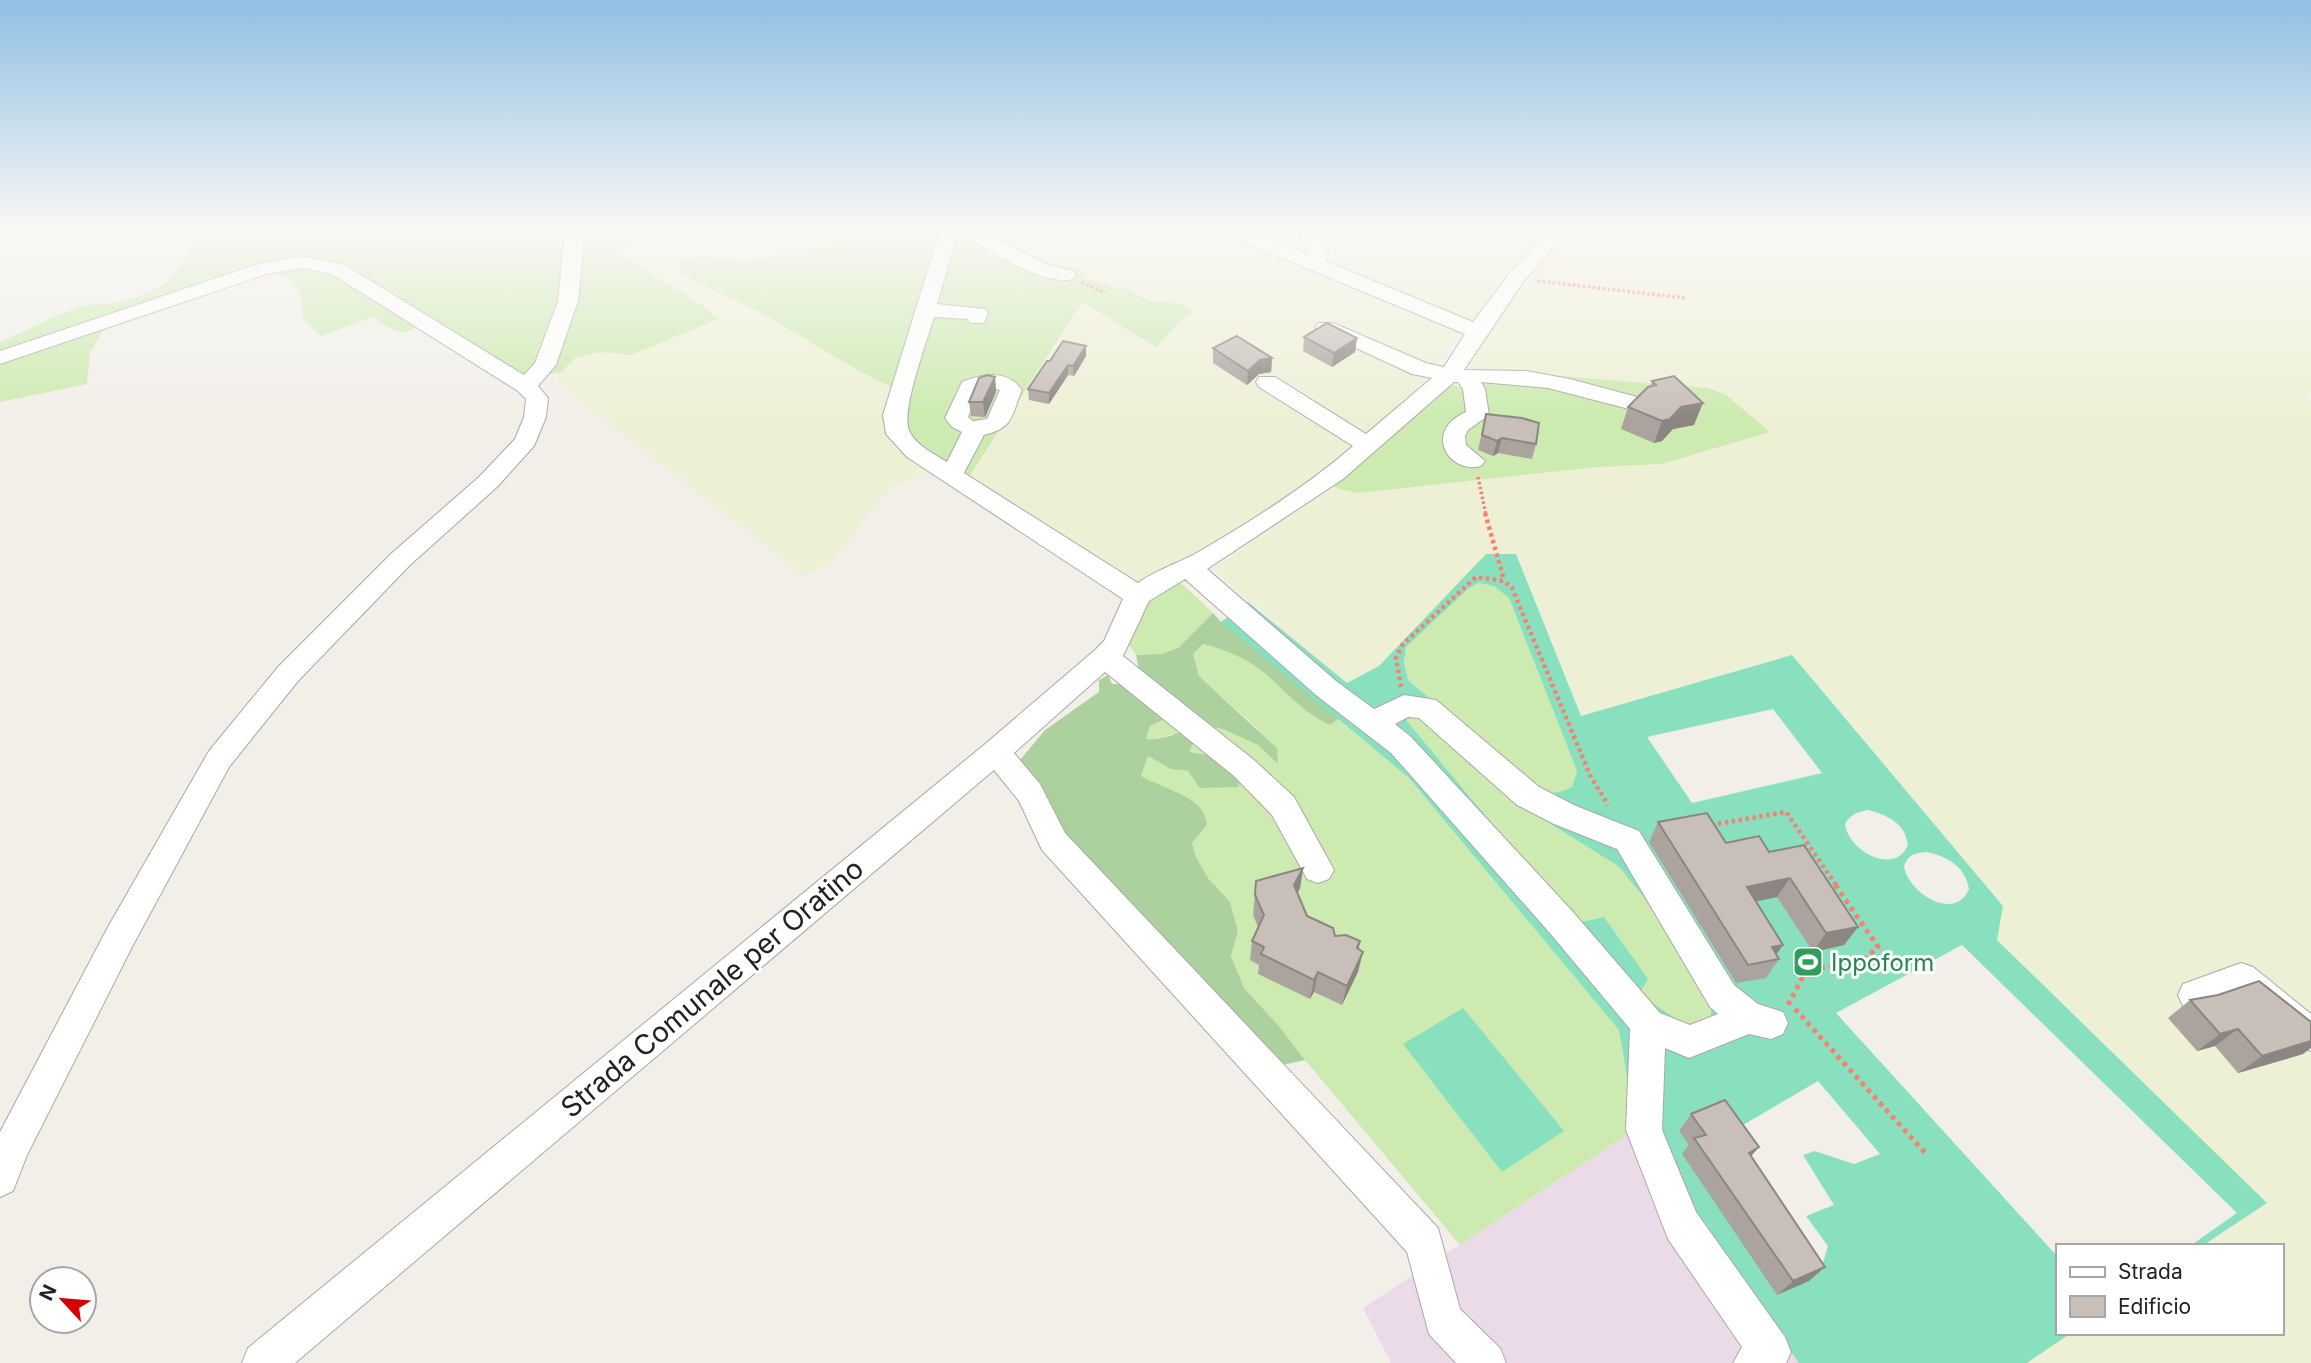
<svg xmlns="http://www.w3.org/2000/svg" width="2311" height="1363" viewBox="0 0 2311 1363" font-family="Inter,sans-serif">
<rect width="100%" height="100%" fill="#f2efe9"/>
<path fill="#ebdbe8" d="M 1636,1129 L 1799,1363 L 1391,1363 L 1363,1308 Z"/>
<path fill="#eef0d5" d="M 673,228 L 921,228 L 742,262 L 706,256 L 682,258 L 677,271 L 762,313 L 859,371 L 893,388 L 915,459 L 928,472 L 889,489 L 829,564 L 805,576 L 556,382 L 560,373 L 575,358 L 601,352 L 631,355 L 717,319 L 701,304 L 614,251 Z
M 996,228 L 1547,228 L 1517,261 L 1422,383 L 1377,429 L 1331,469 L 1209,548 L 1131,584 L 969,477 L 1082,302 L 1156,347 L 1182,319 L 1181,304 L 1146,300 L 1127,288 L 1121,289 L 1086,278 L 1042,260 L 997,236 Z
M 1575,228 L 2311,228 L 2311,394 L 2306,396 L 2311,405 L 2311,1363 L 2027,1363 L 2071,1333 L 2281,1333 L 2281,1246 L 2202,1246 L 2266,1202 L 1997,940 L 2003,906 L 1792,655 L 1581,716 L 1516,555 L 1486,554 L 1379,666 L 1346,683 L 1212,569 L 1333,487 L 1357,493 L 1598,467 L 1661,464 L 1708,388 L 1475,369 L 1469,355 L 1496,317 L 1537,268 Z"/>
<path fill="#cdebb0" d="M 199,228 L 673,228 L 615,252 L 701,304 L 718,319 L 631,355 L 601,352 L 575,358 L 560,373 L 521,376 L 432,322 L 402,333 L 383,325 L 373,317 L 321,336 L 303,318 L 301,296 L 294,283 L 284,276 L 250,267 L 122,313 L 104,329 L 90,353 L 87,384 L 0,402 L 0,342 C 27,331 51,316 79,307 C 94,303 112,305 127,300 C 170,289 183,266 199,228 Z
M 921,228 L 996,228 L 997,236 L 1042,260 L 1083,270 L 1086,278 L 1121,289 L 1127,288 L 1146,300 L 1181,304 L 1193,312 L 1182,319 L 1156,347 L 1082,302 L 969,477 L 963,475 L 961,466 L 946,460 L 938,464 L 900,433 L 893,388 L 859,371 L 762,313 L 677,272 L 682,258 L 706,256 L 742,262 Z
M 1475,369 L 1708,388 L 1726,395 L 1770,432 L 1661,464 L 1598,467 L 1357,493 L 1333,487 L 1445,385 L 1451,384 L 1465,389 L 1484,388 Z
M 1177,579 L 1213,613 L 1178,648 L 1161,654 L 1136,655 L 1128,644 L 1141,607 Z
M 1478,583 L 1494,586 L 1509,598 L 1577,771 L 1572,787 C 1557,794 1549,795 1534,787 L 1408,680 L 1404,662 L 1406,647 L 1468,589 Z
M 1203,644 C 1223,649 1245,658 1262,671 C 1285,689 1303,713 1330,725 L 1337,719 L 1409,778 L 1619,1030 L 1636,1129 L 1460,1245 L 1305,1060 L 1279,1026 L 1244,988 L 1231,956 L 1238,931 L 1230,902 L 1208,878 L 1196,857 L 1192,843 L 1207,825 L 1177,792 L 1160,787 L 1141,777 L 1148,755 L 1171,769 L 1188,771 L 1188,753 L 1172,734 L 1159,740 L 1146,739 L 1150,726 L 1167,718 L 1223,729 L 1258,745 L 1277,763 L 1257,728 L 1199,676 L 1192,654 Z
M 1416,715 L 1511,799 L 1618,866 L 1646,900 L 1712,1006 L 1710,1021 L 1688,1028 L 1638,994 L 1567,914 L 1406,720 Z"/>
<path fill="#add19e" d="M 1213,613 L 1221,622 L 1232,623 L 1344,714 L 1330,725 C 1303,713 1285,690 1262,671 C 1245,658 1223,649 1203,644 L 1193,654 L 1199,676 L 1277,748 L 1278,764 L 1258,745 L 1223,729 L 1167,718 L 1150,726 L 1146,739 C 1162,741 1174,733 1190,730 L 1193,743 L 1189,752 L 1219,757 L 1242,774 L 1238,787 L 1200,788 L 1188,771 L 1171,769 L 1148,756 L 1141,776 C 1158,786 1190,794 1201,809 C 1204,812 1206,820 1207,825 L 1192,843 L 1196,857 L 1208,878 L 1230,902 L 1238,931 L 1231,956 L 1244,988 L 1279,1026 L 1305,1060 L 1273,1067 L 1087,871 L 1020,760 L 1045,730 L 1099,692 L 1099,680 L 1108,675 L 1112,684 L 1125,684 L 1139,671 L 1136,655 L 1161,654 L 1178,648 Z"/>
<path fill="#88e0be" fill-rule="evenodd" d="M 1486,554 L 1516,554 L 1581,716 L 1792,655 L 2003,906 L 1997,940 L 2267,1203 L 2202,1246 L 2190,1246 L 2237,1213 L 1962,945 L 1836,1013 L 2057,1256 L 2057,1333 L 2071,1333 L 2027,1363 L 1799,1363 L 1636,1129 L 1619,1030 L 1409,778 L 1221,622 L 1248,602 L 1347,683 L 1379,666 ZM 1478,583 L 1494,586 L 1509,598 L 1577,771 L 1572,787 C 1557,794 1549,795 1534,787 L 1408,680 L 1404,662 L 1406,647 L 1468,589 ZM 1773,709 L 1822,773 L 1692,803 L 1647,737 ZM 1415,715 L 1437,730 L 1511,799 L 1618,866 L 1646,900 L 1712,1006 L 1710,1021 L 1688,1027 L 1639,994 L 1648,979 L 1604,917 L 1578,923 L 1567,914 L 1406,720 ZM 1868,810 C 1888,815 1905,823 1908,845 C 1894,877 1848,850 1845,824 C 1851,814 1857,812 1868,810 ZM 1926,852 C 1947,856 1965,866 1969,889 C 1955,923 1907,892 1904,866 C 1908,855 1914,853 1926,852 ZM 1818,1081 L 1880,1154 L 1854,1164 L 1815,1151 L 1803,1155 L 1834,1205 L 1806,1216 L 1828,1246 L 1822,1266 L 1726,1135 Z
M 1463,1008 L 1564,1131 L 1502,1172 L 1403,1044 Z"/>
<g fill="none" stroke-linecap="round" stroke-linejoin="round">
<g stroke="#a9a9a9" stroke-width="2">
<path id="minor" d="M 555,228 L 574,228 L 584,242 L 578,301 L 556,365 L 538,386 L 548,398 L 546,417 L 534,446 L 497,487 L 410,565 L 298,681 L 229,767 L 132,947 L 27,1155 L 13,1191 L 0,1197 L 0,1132 L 108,927 L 209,751 L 278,667 L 392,553 L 479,477 L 515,439 L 524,417 L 526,399 L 518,391 L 332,274 L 303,268 L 266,274 L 0,364 L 0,351 L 255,265 L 303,256 L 345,265 L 524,375 L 535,363 L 558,301 L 564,242 Z
M 941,228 L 976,228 L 1048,265 L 1073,271 L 1076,275 L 1073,279 C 1043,287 985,248 958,233 L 937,304 L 985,309 L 988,313 L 984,323 L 970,323 L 967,319 L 934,317 C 927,341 901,410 909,430 C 914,444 934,454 947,462 L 962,432 L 952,427 L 945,418 L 962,382 C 983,374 1007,369 1022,390 C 1011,416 1014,428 984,435 L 964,473 L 1138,583 C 1157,569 1180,563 1200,551 C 1252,521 1308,485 1353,446 L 1259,387 L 1256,382 L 1259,377 L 1275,377 L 1366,434 L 1432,378 L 1412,374 L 1319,331 L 1315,327 L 1319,323 L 1333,323 L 1426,363 L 1444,367 L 1465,334 L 1220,232 L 1218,228 L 1243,228 L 1309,255 L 1297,230 L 1299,228 L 1315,228 L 1329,254 L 1325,261 L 1473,322 L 1509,274 L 1551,228 L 1570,228 L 1523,282 L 1464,370 L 1526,371 L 1570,379 L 1637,397 L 1640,402 L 1637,407 L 1629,409 L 1548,388 L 1481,382 L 1485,389 L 1489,415 L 1468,430 L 1465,436 L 1466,445 L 1485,461 L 1481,466 C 1449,475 1422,431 1466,412 L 1463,389 L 1458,382 L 1454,382 L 1343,479 L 1207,569 L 1336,681 L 1374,709 L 1404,695 L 1436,700 L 1539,787 L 1576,806 L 1639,831 L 1734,985 L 1758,1004 L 1783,1012 L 1788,1023 L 1783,1034 L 1771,1039 L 1749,1034 L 1689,1058 L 1665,1048 L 1662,1130 L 1696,1212 L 1785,1337 L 1791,1352 L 1786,1363 L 1733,1363 L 1742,1347 L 1668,1239 L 1626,1130 L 1630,1029 L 1549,932 L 1391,753 L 1316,695 L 1185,579 L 1149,601 L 1123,656 L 1254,760 L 1294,797 L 1334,870 L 1329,879 L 1318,883 L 1307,879 L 1272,815 L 1234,776 L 1105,672 L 1014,753 L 1040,784 L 1065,833 L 1438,1228 L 1460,1309 L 1500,1348 L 1506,1363 L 1456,1363 L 1429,1334 L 1407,1252 L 1042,850 L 1019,801 L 994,770 L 295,1363 L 242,1363 L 248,1348 L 984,745 L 1095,650 L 1104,641 L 1123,599 L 907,457 L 886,434 L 883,415 ZM 989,387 L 1000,390 L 987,419 L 973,421 L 968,417 L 979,391 ZM 1408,717 L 1419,718 L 1517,805 L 1554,824 L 1617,849 L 1710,1007 L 1718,1014 L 1690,1025 L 1660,1013 L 1573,912 L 1411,737 L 1395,724 Z
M 2241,963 L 2253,967 L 2311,1014 L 2311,1051 L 2299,1046 L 2236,995 L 2195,1010 L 2183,1006 L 2178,995 L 2183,984 Z"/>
</g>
<path stroke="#fa8072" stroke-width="3.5" stroke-dasharray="2.5 2.5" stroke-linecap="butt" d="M 1538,281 L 1685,298
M 1082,282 L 1105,293
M 1478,477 L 1486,515"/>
<path stroke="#fa8072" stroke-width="4.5" stroke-dasharray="3.5 3.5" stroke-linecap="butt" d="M 1485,513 L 1504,580
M 1401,687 L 1396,658 L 1403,644 L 1476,577 L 1504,581 L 1512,588 L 1590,775 L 1608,805
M 1711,825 L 1786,812 L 1836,885"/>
<path stroke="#fa8072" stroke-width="5" stroke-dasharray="4.5 4.5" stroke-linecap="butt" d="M 1788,1005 L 1807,969 L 1858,964 L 1878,947 L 1834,883
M 1795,1009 L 1927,1155"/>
<use href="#minor" fill="#fff" fill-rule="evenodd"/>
</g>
<path fill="#aba49e" d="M 1304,337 L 1357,338 L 1355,352 L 1332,367 L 1303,351 Z
M 1213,348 L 1272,358 L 1271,372 L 1259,374 L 1247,385 L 1213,363 Z
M 1086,356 L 1074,376 L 1068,375 L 1049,404 L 1029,400 L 1028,389 L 1050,361 Z
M 995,377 L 996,392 L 985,417 L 971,416 L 969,402 Z
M 1652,381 L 1694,425 L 1673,429 L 1662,441 L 1654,443 L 1621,429 L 1628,407 L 1651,386 Z
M 1486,414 L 1536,444 L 1532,459 L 1498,453 L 1493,456 L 1478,450 Z
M 1658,822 L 1726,843 L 1769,852 L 1858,927 L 1844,945 L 1813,952 L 1777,897 L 1756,901 L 1776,954 L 1779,959 L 1766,978 L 1736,983 L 1649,842 Z
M 1303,868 L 1300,888 L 1297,894 L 1307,916 L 1335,936 L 1360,941 L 1359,949 L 1358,972 L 1342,1005 L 1314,992 L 1310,999 L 1258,974 L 1259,965 L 1250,960 L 1252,941 L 1258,927 L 1253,915 L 1256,881 Z
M 2190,1000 L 2303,1054 L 2238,1073 L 2215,1046 L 2197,1051 L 2168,1018 Z
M 1691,1114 L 1759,1147 L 1751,1156 L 1809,1281 L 1777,1295 L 1682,1154 L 1689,1145 L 1679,1131 Z"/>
<path fill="#8b8681" d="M 1357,338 L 1355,352 L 1332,367 L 1334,353 Z
M 1086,346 L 1086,356 L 1074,376 L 1073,366 Z
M 1272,358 L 1271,372 L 1259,374 L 1247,385 L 1248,371 L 1260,360 Z
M 1068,365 L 1068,375 L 1049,404 L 1049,393 Z
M 995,377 L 996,392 L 985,417 L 983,402 Z
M 1703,403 L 1694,425 L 1673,429 L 1662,441 L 1654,443 L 1662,421 L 1681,407 Z
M 1502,438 L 1498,453 L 1493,456 L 1497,441 Z
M 1303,868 L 1300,888 L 1291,906 L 1294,885 Z
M 1790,878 L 1777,897 L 1735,906 L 1747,887 Z
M 1858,927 L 1844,945 L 1813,952 L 1826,933 Z
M 1783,945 L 1772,961 L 1772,947 Z
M 1363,952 L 1358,972 L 1342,1005 L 1347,986 Z
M 1318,972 L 1314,992 L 1310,999 L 1314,980 Z
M 2238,1029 L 2215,1046 L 2197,1051 L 2220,1034 Z
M 2311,1041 L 2311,1048 L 2303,1054 L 2238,1073 L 2262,1056 Z
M 1759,1147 L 1745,1163 L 1749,1153 Z
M 1825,1267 L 1809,1281 L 1777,1295 L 1793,1281 Z"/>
<path fill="#c7bfb8" stroke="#8b8681" stroke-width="2" d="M 1327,323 L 1357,338 L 1334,353 L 1304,337 Z
M 1237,336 L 1272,358 L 1260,360 L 1248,371 L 1213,348 Z
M 1063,341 L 1086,346 L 1073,366 L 1068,365 L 1049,393 L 1028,389 L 1047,361 L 1050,361 Z
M 987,375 L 995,377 L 983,402 L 969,402 L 979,378 Z
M 1674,376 L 1703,403 L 1681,407 L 1670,419 L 1662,421 L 1628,407 L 1648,387 L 1656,385 L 1652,381 Z
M 1486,414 L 1522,418 L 1539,423 L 1536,444 L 1502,438 L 1497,441 L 1482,435 Z
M 1707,813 L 1726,843 L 1759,836 L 1769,852 L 1804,845 L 1858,927 L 1826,933 L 1790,878 L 1747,887 L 1783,945 L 1772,947 L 1779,959 L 1748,965 L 1658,822 Z
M 1303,868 L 1294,885 L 1307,916 L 1333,928 L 1335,936 L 1346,935 L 1360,941 L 1357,948 L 1363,952 L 1347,986 L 1318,972 L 1314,980 L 1261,954 L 1264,947 L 1252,941 L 1264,915 L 1255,895 L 1256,881 Z
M 2259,981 L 2311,1022 L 2311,1041 L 2262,1056 L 2238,1029 L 2220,1034 L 2190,1000 L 2218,995 Z
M 1725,1100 L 1759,1147 L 1749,1153 L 1825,1267 L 1793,1281 L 1694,1138 L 1706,1135 L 1691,1114 Z"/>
<linearGradient id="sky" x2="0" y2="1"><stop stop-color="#8fc0e4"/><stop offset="0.55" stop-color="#f9f8f5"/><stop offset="1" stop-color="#f9f8f5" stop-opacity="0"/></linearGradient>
<rect width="2311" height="418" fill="url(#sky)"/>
<defs>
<g id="stadium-square" transform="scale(1.575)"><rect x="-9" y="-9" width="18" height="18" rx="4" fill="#2e9e5b" stroke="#fff"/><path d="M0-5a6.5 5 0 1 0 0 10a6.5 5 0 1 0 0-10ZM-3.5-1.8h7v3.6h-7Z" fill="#fff"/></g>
</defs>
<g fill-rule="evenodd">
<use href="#stadium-square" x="1808" y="962"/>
</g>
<g text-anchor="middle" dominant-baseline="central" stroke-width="6" stroke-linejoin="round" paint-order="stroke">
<g font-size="24" fill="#27864d" stroke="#fff" text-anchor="start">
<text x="1831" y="962">Ippoform</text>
</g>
<g font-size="28" fill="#222" stroke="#fff">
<text transform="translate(712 988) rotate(-40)">Strada Comunale per Oratino</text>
</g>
</g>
<rect x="2056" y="1244" width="228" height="91" fill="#ffffff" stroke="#a7a7a7" stroke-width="2"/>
<rect x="2070" y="1267" width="35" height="10" fill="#ffffff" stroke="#a7a7a7" stroke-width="2"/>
<text x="2118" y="1279" font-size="21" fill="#222222">Strada</text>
<rect x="2070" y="1296" width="35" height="21" fill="#c7bfb8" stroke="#a7a7a7" stroke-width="2"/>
<text x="2118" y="1314" font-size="21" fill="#222222">Edificio</text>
<g transform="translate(63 1300) rotate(296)"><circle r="33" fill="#ffffff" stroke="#a7a7a7" stroke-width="2"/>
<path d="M0-5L12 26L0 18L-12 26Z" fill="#d40000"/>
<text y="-10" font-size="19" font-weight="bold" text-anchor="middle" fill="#222222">N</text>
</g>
</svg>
